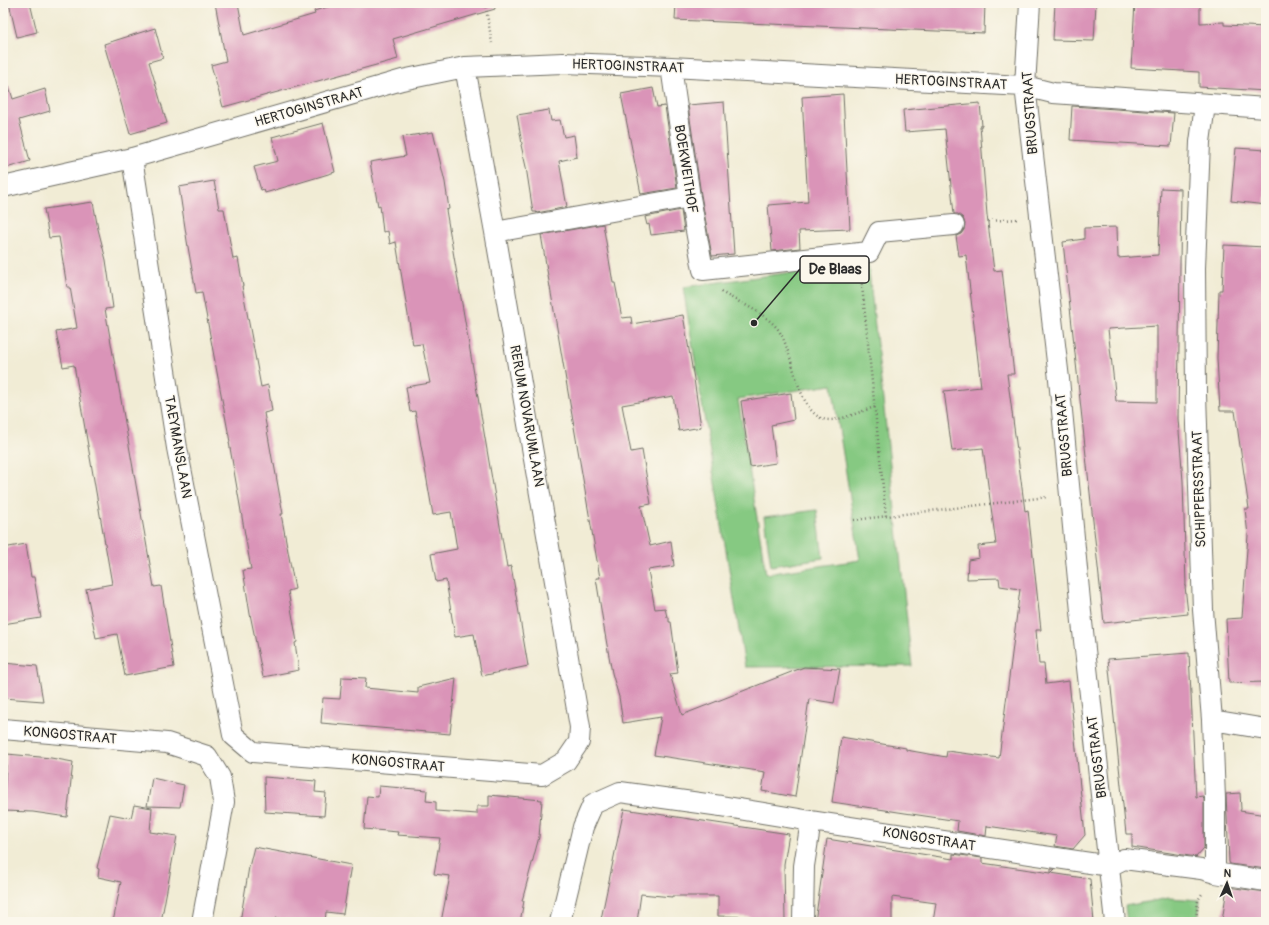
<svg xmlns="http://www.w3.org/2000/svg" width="1269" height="925" viewBox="0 0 1269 925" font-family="Pangolin,sans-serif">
<rect width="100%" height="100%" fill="#fbf7ec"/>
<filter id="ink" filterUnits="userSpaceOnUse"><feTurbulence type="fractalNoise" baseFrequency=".025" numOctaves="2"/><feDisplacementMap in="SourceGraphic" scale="8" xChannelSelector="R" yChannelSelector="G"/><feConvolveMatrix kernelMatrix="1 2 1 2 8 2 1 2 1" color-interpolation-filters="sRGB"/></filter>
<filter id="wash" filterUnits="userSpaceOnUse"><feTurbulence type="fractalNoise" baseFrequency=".012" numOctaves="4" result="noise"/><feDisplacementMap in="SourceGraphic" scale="16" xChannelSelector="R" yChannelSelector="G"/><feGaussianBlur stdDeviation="0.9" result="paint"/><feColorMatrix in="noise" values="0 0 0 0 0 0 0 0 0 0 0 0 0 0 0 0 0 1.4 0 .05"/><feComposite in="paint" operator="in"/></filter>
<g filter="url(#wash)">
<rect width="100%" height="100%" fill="#f1ecd5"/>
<path fill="#86c982" stroke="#587a56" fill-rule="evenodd" d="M 868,262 L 912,666 L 745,667 L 683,287 ZM 832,385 L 860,560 L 766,574 L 738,399 Z
M 817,510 L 823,558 L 771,566 L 764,517 Z
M 1169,898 L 1200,900 L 1198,922 L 1127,922 L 1125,906 Z"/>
<g id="blocks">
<path fill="#da94b8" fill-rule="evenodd" d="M 9,3 L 30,3 L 37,32 L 17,37 Z
M 215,3 L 238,3 L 244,35 L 315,14 L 314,11 L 341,3 L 494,3 L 495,9 L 393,39 L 398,59 L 223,107 L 211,65 L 226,61 Z
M 676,3 L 985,3 L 984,33 L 675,20 Z
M 1055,3 L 1096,3 L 1094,41 L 1053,40 Z
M 1135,3 L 1200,3 L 1200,23 L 1224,22 L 1224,25 L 1266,27 L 1266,91 L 1199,87 L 1199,72 L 1131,68 Z
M 155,28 L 163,58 L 149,62 L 167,123 L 130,134 L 104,44 Z
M 9,86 L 13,99 L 45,89 L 50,111 L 19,120 L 30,161 L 3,169 L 3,87 Z
M 653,88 L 657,107 L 665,106 L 677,188 L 641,194 L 621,94 Z
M 843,94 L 850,229 L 799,231 L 800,248 L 772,251 L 768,205 L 808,202 L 802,97 Z
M 724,102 L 734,254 L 712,256 L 701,195 L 688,105 Z
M 980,103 L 982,126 L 980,126 L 987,215 L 994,271 L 1002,270 L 1014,374 L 1007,374 L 1025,511 L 1028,510 L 1041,630 L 1036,630 L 1039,664 L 1044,664 L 1046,684 L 1069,681 L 1085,835 L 1073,849 L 1055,846 L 1057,836 L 987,826 L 986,836 L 957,831 L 958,821 L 832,802 L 841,737 L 906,748 L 906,750 L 946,757 L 947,751 L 999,758 L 1020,589 L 1000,586 L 999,578 L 967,579 L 968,560 L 979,558 L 978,546 L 996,544 L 983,448 L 952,451 L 944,391 L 981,387 L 966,255 L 959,256 L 956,236 L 961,234 L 964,230 L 965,224 L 963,218 L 958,214 L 954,214 L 945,129 L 905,132 L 903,110 Z
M 1072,106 L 1174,113 L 1171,146 L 1070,140 Z
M 549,110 L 551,121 L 560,120 L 564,137 L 574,135 L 577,157 L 559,161 L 567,207 L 537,213 L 536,212 L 533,212 L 526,167 L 521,145 L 522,144 L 517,115 Z
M 323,123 L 335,172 L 265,193 L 264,189 L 261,190 L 254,167 L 278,161 L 272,137 Z
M 433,132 L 445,182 L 449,209 L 446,210 L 507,567 L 511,566 L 528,666 L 482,676 L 474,634 L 455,637 L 446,580 L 436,582 L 431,554 L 457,549 L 451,512 L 433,515 L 415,411 L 410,412 L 406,387 L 430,383 L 422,344 L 413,345 L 396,242 L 390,244 L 388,231 L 383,232 L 380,205 L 378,206 L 370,162 L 406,156 L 402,137 Z
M 1236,148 L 1266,150 L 1266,205 L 1231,201 Z
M 214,181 L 219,209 L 224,209 L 233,259 L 238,258 L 243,286 L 242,286 L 261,387 L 268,385 L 272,411 L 264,413 L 273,464 L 274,464 L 283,514 L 281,514 L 295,589 L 288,591 L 297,642 L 295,643 L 299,670 L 263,677 L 250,614 L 243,570 L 251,569 L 229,442 L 230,442 L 202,292 L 196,293 L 187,241 L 179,187 Z
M 1161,188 L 1181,189 L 1178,419 L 1183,481 L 1186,586 L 1185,586 L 1188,614 L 1104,623 L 1063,242 L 1084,239 L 1084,228 L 1117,227 L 1118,258 L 1158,255 ZM 1157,326 L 1157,402 L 1116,401 L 1108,329 Z
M 93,202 L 98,229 L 106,260 L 113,308 L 105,309 L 154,587 L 161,586 L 174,667 L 125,676 L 117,634 L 96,638 L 86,589 L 112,584 L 74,365 L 63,367 L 56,332 L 77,328 L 70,287 L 67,287 L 59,237 L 49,238 L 44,209 Z
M 681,210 L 684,231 L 651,235 L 649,224 L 647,225 L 645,217 Z
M 603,224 L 613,283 L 615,283 L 622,318 L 631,317 L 632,324 L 683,315 L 694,379 L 701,427 L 679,431 L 673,396 L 622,405 L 631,452 L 642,450 L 651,504 L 641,506 L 650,546 L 671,541 L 674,566 L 648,570 L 655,609 L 665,608 L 667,617 L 669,617 L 669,622 L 671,622 L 678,673 L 670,674 L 682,715 L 804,667 L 840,669 L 834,703 L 809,699 L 795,797 L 762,791 L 765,772 L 654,755 L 661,717 L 623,723 L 619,697 L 612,673 L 604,628 L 596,578 L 600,578 L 541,235 Z
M 1224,245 L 1266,247 L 1266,682 L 1229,683 L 1226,619 L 1242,618 L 1248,535 L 1245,509 L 1249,509 L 1235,411 L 1220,411 L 1217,358 L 1219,290 L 1222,290 Z
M 791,393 L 794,420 L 771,425 L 776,463 L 750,467 L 741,401 Z
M 26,544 L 31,577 L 34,577 L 41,618 L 3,624 L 3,548 Z
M 1189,653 L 1196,797 L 1203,796 L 1204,799 L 1204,848 L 1196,857 L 1132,847 L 1132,834 L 1126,834 L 1108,659 Z
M 3,663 L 37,666 L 43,701 L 3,698 Z
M 342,677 L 366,678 L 365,688 L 418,693 L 418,687 L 456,678 L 450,734 L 321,723 L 323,698 L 340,699 Z
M 7,754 L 51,758 L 73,762 L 67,817 L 33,812 L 3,811 Z
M 264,777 L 316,781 L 315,792 L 326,793 L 324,816 L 265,812 Z
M 152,778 L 184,785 L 180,807 L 147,806 Z
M 379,786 L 427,790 L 426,801 L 436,802 L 436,811 L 477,814 L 477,806 L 489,806 L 489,795 L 542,800 L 539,837 L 522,901 L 524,901 L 520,922 L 441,922 L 450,876 L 434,874 L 440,838 L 397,835 L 398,832 L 364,829 L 367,796 L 378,797 Z
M 1240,793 L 1241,809 L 1240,811 L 1266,815 L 1266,869 L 1230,864 L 1229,862 L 1226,794 Z
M 134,805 L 152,808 L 150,832 L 177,836 L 161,922 L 113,922 L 121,882 L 98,877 L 99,869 L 97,868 L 110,814 L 131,818 Z
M 624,809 L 789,834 L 784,864 L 785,922 L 751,922 L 751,917 L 718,916 L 718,896 L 672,896 L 672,897 L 641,894 L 637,922 L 613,922 L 601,919 Z
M 827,839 L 953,859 L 953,854 L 982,858 L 982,863 L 1051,873 L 1051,869 L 1055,869 L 1051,873 L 1090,879 L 1094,922 L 933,922 L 936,903 L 892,897 L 892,922 L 815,922 Z
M 254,847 L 351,865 L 343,914 L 326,912 L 325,922 L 301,922 L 276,918 L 275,922 L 240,922 L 249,867 Z
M 1227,887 L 1266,892 L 1266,922 L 1222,922 Z"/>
</g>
</g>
<g filter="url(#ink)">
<use href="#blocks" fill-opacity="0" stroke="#706f66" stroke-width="1"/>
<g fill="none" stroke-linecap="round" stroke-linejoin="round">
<g stroke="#706f66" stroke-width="22">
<path id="street" d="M 1030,3 L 1025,86 L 1059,379 L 1082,622 L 1115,922
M 671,67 L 690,197 L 703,270 L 869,252 L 879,232 L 954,225
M 1205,105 L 1200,142 L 1195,268 L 1196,394 L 1203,610 L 1212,720 L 1215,799 L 1215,873
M 132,158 L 177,448 L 233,735 L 253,752 L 542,775 L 566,761 L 579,742 L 580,727 L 495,232 L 465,67
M 3,187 L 132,158 L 402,80 L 465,67 L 563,63 L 671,67 L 1025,86 L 1053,93 L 1266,108
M 495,232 L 690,197
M 1212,720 L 1266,729
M 3,729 L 167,743 L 207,756 L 220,777 L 224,802 L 202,922
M 560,922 L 583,827 L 593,804 L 620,792 L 721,806 L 811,821 L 1110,866 L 1124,859 L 1201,869 L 1215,873 L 1266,881
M 803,922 L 804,866 L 811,821"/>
</g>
<path stroke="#706f66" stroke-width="2.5" stroke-dasharray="1 3" stroke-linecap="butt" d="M 485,3 L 492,43
M 988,221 L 1018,219
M 861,276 L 886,516
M 721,292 C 740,303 762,311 777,328 C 795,350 796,421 831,420 C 845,419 861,411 875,407
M 854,520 L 1047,497
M 1196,922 L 1198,900 L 1202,894"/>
<use href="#street" stroke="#fff" stroke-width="20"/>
</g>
</g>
<g text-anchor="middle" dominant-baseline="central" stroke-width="3" stroke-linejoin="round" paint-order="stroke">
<g font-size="14" fill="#2b2b2b" stroke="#fbf7ec">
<text transform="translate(628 66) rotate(2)">HERTOGINSTRAAT</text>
<text transform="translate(951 82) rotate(3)">HERTOGINSTRAAT</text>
<text transform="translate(309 107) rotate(-16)">HERTOGINSTRAAT</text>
<text transform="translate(1030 113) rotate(-94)">BRUGSTRAAT</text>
<text transform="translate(686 169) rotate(81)">BOEKWEITHOF</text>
<text transform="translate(527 416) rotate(80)">RERUM NOVARUMLAAN</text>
<text transform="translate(1064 435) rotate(-95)">BRUGSTRAAT</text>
<text transform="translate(178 447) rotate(80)">TAEYMANSLAAN</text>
<text transform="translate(1199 489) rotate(-92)">SCHIPPERSSTRAAT</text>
<text transform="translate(70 735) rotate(5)">KONGOSTRAAT</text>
<text transform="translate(1097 757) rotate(-97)">BRUGSTRAAT</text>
<text transform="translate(398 763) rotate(5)">KONGOSTRAAT</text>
<text transform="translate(929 839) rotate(9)">KONGOSTRAAT</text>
</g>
</g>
<path fill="none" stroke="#2b2b2b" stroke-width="1.5" d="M754 323L800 269"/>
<circle fill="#2b2b2b" stroke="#fbf7ec" stroke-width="1.5" cx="754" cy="323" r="4"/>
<rect fill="#fbf7ec" stroke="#2b2b2b" stroke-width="1.5" x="800" y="256" width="69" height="27" rx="4"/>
<g font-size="15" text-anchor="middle" font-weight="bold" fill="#2b2b2b">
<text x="835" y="274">De Blaas</text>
</g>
<rect width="1269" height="925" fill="none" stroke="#fbf7ec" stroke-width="16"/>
<g transform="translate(1227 883) rotate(3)" stroke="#fbf7ec" stroke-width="3" paint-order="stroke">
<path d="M0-3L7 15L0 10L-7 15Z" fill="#2b2b2b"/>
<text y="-6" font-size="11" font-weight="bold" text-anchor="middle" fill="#2b2b2b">N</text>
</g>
</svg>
